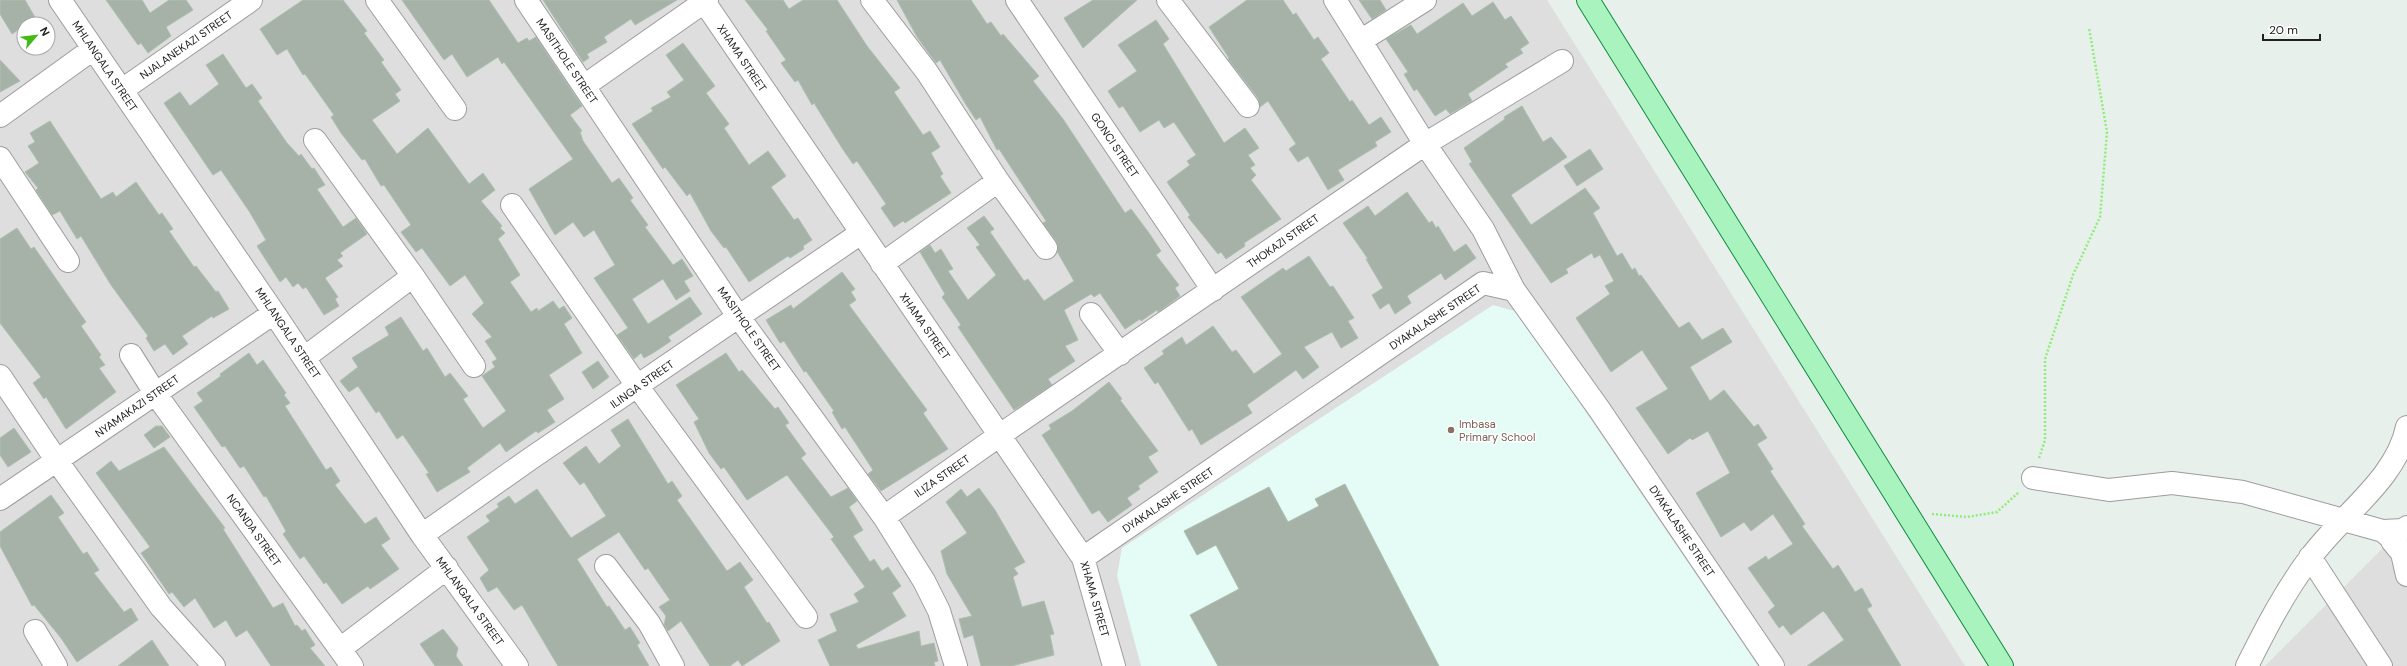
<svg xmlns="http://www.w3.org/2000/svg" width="2407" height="666" viewBox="0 0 2407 666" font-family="'DM Sans',sans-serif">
<rect width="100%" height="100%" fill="#e8f0eb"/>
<path fill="#dddedd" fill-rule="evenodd" d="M 0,0 L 1547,0 L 1965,666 L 0,666 ZM 24,24 L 48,24 L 48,48 L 24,48 Z
M 2399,532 L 2407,535 L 2407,666 L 2265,666 Z"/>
<path fill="#e4fcf5" d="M 1493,305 L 1518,312 L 1758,666 L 1141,666 L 1117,576 L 1122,548 Z"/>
<path fill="#a6b2a8" stroke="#abc0ae" d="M 0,0 L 25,0 L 36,19 L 24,24 L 24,26 L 12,34 L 0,14 Z
M 106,0 L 142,0 L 150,13 L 169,0 L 186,0 L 193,10 L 166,27 L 171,36 L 148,53 L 141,43 L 138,45 Z
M 303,0 L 343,0 L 367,31 L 364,33 L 384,60 L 381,62 L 401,90 L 395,94 L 400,101 L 372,120 L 397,154 L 428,128 L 469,184 L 483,173 L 495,190 L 481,201 L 502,226 L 500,228 L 505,233 L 498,239 L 520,275 L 510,282 L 531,312 L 537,308 L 538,311 L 553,301 L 559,309 L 564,306 L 572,318 L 564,324 L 582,353 L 549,375 L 564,399 L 547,410 L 555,422 L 538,433 L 536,431 L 506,452 L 500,443 L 467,468 L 470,472 L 437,492 L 426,474 L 429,473 L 403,435 L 397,439 L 379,411 L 376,413 L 358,386 L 349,392 L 340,381 L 358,367 L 352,358 L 389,335 L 385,327 L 401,317 L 423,351 L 427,348 L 445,377 L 450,373 L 468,396 L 463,399 L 483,428 L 506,411 L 482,376 L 495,367 L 492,362 L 497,359 L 485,341 L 492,337 L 472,314 L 484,303 L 465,275 L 450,286 L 422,248 L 416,252 L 401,232 L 411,225 L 384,185 L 381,186 L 365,159 L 362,160 L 341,133 L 331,117 L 334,115 L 305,74 L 303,75 L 287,49 L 277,55 L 260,29 Z
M 402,0 L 489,0 L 518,43 L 527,38 L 529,41 L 536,37 L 582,106 L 570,115 L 582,131 L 580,132 L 583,141 L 612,183 L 619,178 L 633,198 L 630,200 L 648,225 L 645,227 L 673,265 L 682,259 L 693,276 L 684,281 L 690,291 L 676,300 L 663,279 L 632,299 L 648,324 L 690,297 L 702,314 L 668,337 L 671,341 L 653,353 L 644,358 L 641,353 L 634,359 L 617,335 L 628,328 L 594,278 L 615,265 L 594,230 L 584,237 L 573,222 L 555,235 L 529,189 L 573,159 L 504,62 L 502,64 L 498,57 L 467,77 L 452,54 L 444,60 Z
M 543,0 L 677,0 L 635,25 L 631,19 L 604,37 L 607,42 L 587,54 L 589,58 L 583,62 Z
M 745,0 L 783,0 L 789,9 L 803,0 L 837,0 L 867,46 L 900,88 L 894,92 L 923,135 L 930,131 L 940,147 L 931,153 L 943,174 L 940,176 L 951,193 L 905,223 L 903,221 L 894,227 L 881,208 L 886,204 L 857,161 L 853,164 L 842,148 L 814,103 L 812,105 L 798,80 L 795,82 L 781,63 L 786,60 L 766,31 L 768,30 Z
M 897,0 L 971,0 L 987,24 L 991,22 L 1001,36 L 1003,34 L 1039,76 L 1033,81 L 1063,119 L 1125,213 L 1131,209 L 1149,233 L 1161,251 L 1156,255 L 1179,285 L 1175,288 L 1180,296 L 1158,312 L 1157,310 L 1141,321 L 1140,319 L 1125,329 L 1100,293 L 1094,297 L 1091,294 L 1064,310 L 1078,340 L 1065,346 L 1075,361 L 1048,379 L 1052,385 L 1014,410 L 958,327 L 961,325 L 942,297 L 945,294 L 920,252 L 930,245 L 935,253 L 941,249 L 953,269 L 948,271 L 968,300 L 996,275 L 976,247 L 980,245 L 967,228 L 984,216 L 994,229 L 990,232 L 1024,281 L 1028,279 L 1044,301 L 1074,281 L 1058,253 L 1056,241 L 1043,223 L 1046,221 L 999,149 L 997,150 L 980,117 L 976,120 L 965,103 L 940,60 L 936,63 L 917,37 Z
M 1093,0 L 1137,0 L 1083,48 L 1064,18 Z
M 1247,0 L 1283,0 L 1293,15 L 1296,13 L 1314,40 L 1318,37 L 1329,53 L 1321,59 L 1350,102 L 1352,100 L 1369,125 L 1381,117 L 1391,132 L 1375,142 L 1377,146 L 1338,170 L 1344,180 L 1328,190 L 1308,156 L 1298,162 L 1289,149 L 1296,144 L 1268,101 L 1260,107 L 1258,98 L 1228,59 L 1229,58 L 1209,27 Z
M 1359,0 L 1380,0 L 1386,10 L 1372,19 Z
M 1493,2 L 1505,20 L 1511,16 L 1529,43 L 1520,49 L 1523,53 L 1505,64 L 1508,67 L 1468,94 L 1472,101 L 1450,114 L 1446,109 L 1435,116 L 1417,89 L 1414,91 L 1404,74 L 1408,72 L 1386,39 L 1411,25 L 1417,34 L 1463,3 L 1472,16 Z
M 1156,20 L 1169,39 L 1163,44 L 1224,143 L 1245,128 L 1259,148 L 1248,155 L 1255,165 L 1250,168 L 1256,175 L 1251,180 L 1281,219 L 1244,243 L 1245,246 L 1226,259 L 1221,252 L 1218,254 L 1188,217 L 1190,215 L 1167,182 L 1190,165 L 1187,161 L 1196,155 L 1174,122 L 1164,128 L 1159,120 L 1140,132 L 1123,106 L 1119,108 L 1108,91 L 1137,71 L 1118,45 Z
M 683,43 L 715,86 L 706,93 L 729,124 L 724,128 L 749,165 L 768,151 L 786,176 L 771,187 L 794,220 L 798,218 L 812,240 L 803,246 L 804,249 L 790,258 L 788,256 L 749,282 L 726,247 L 724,248 L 711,231 L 690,193 L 687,196 L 665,167 L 663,169 L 632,124 L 653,111 L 651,108 L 671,97 L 667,92 L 684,80 L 666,55 Z
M 223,54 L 246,88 L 252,84 L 262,98 L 258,101 L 287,143 L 299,156 L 301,154 L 312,169 L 314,168 L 325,185 L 317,189 L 343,227 L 356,218 L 367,234 L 340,253 L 343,256 L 337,260 L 343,266 L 325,278 L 338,297 L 335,299 L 339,306 L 324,315 L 306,287 L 303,289 L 298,283 L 293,287 L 286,277 L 280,282 L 257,246 L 266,240 L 249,211 L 221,170 L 213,175 L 164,103 L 180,92 L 190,106 L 219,84 L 206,65 Z
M 0,60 L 20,81 L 0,92 Z
M 1522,106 L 1543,142 L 1551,137 L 1567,157 L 1511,195 L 1531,225 L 1585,188 L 1600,208 L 1593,213 L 1617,256 L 1622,253 L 1632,270 L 1635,268 L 1639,276 L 1641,275 L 1679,328 L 1689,322 L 1702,340 L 1723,328 L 1732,342 L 1690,367 L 1710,401 L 1724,390 L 1754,427 L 1758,424 L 1767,438 L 1757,444 L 1773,469 L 1770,471 L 1805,524 L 1802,526 L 1833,569 L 1838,565 L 1855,592 L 1862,588 L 1872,606 L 1867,609 L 1901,666 L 1807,666 L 1844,640 L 1826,614 L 1823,611 L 1791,635 L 1783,625 L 1779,628 L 1768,612 L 1775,606 L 1748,568 L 1766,556 L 1768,560 L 1793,544 L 1773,514 L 1751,531 L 1744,522 L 1721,537 L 1696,493 L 1730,473 L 1708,431 L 1692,440 L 1690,438 L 1668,454 L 1636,408 L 1668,389 L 1642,350 L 1611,372 L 1576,318 L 1610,294 L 1605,286 L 1614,281 L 1600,255 L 1594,258 L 1592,253 L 1566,269 L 1568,273 L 1551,283 L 1469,164 L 1472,162 L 1464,148 L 1505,119 L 1504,117 Z
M 50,121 L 101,199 L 113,192 L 116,197 L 136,182 L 159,215 L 162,213 L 173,229 L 169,231 L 194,267 L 196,266 L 216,292 L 218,291 L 229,309 L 213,318 L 212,316 L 182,336 L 188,344 L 173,355 L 165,344 L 154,351 L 146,338 L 148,336 L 111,285 L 81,236 L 77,239 L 60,211 L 52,215 L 36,190 L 38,188 L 25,172 L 39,163 L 28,146 L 35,142 L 30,133 Z
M 1590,149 L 1603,169 L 1577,186 L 1564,166 Z
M 1407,192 L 1429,223 L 1432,221 L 1436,228 L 1438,226 L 1454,252 L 1466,244 L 1476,258 L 1445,280 L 1441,273 L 1407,296 L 1411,303 L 1395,314 L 1389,303 L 1380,309 L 1372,295 L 1383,288 L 1366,259 L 1368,259 L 1343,223 L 1368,206 L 1375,216 Z
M 17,228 L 31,249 L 34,247 L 86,322 L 81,326 L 101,355 L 99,357 L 105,365 L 99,368 L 116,392 L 66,429 L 46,397 L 44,399 L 33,383 L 41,377 L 0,323 L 0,239 Z
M 1309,256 L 1330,287 L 1333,286 L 1354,318 L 1348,321 L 1358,338 L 1341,348 L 1332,332 L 1304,347 L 1319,367 L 1303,379 L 1296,370 L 1247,405 L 1252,413 L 1201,445 L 1192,429 L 1189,431 L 1158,382 L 1155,384 L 1144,368 L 1164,354 L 1162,351 L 1182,337 L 1186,345 L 1213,326 L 1232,352 L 1236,350 L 1254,374 L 1282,354 L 1241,297 L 1283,268 L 1286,271 Z
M 842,272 L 855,289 L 851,292 L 856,300 L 849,305 L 927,410 L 923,413 L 948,449 L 881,491 L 868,474 L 873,470 L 845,427 L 842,429 L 832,412 L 834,411 L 806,371 L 804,372 L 784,341 L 780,343 L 766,320 L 791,305 L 793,309 Z
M 249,353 L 257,365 L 263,360 L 286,393 L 284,395 L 290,403 L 285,406 L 326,470 L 331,467 L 340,481 L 335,485 L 365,524 L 376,517 L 390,539 L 381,545 L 399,569 L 370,589 L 368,586 L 342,604 L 326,582 L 324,584 L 304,556 L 300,559 L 283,534 L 286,531 L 266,496 L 264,497 L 244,466 L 240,468 L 225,446 L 222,447 L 194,407 L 203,401 L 197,393 L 221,376 L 220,374 Z
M 726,353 L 739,372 L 742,370 L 775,409 L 778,407 L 789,423 L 785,425 L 806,454 L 801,458 L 831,497 L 848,488 L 857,501 L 849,507 L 863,530 L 853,536 L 870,562 L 874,559 L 882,571 L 888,567 L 901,586 L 892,593 L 906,616 L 856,645 L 858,649 L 919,631 L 921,646 L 934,643 L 938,661 L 934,662 L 935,666 L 830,666 L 818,640 L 837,631 L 830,614 L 859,602 L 854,594 L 865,587 L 831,539 L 834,537 L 787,475 L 747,500 L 724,467 L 721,469 L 709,453 L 694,422 L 699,419 L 676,385 Z
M 598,361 L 609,377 L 593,389 L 582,372 Z
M 1109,382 L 1122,399 L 1120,400 L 1158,451 L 1148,457 L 1158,472 L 1138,486 L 1140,489 L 1127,498 L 1132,505 L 1108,522 L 1099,510 L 1092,514 L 1042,435 L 1051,429 L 1049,425 L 1072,411 Z
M 628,419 L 668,484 L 672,481 L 682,496 L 677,500 L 727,571 L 740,562 L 753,580 L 744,587 L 767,623 L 769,622 L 780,641 L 742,666 L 738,660 L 730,666 L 710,666 L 681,621 L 668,631 L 664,625 L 666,616 L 659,607 L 670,600 L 648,568 L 645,570 L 619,532 L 577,559 L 607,607 L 609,606 L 625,630 L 630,627 L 640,643 L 637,645 L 649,666 L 558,666 L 522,605 L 514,610 L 497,587 L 488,592 L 480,578 L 489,570 L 467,537 L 490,521 L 486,516 L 499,507 L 497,504 L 509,496 L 515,504 L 537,489 L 571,538 L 606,516 L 584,482 L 580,485 L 563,463 L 586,446 L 599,464 L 621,446 L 611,430 Z
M 156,426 L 162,426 L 170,437 L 154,448 L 144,435 Z
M 14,428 L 31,452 L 8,467 L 0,455 L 0,438 Z
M 164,447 L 225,528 L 223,529 L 273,608 L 283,603 L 295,626 L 297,625 L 302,631 L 305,629 L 315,645 L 310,648 L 325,666 L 271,666 L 247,630 L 236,637 L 226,620 L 214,628 L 195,598 L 184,607 L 172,592 L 169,594 L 141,553 L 150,547 L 96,473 L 111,461 L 119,471 Z
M 1345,484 L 1439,666 L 1218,666 L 1190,615 L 1239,589 L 1216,545 L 1197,555 L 1184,531 L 1269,487 L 1288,522 L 1319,506 L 1315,499 Z
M 979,488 L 995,510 L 1025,562 L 1014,568 L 1018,574 L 1013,577 L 1022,607 L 1044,601 L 1054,634 L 1050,635 L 1054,655 L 1012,666 L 981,666 L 973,635 L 964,638 L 959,619 L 972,616 L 947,574 L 941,551 L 967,533 L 946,502 L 961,489 L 967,497 Z
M 51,495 L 64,513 L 58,517 L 83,554 L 87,552 L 99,570 L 94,573 L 124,612 L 131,608 L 138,620 L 77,662 L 61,638 L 34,605 L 32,606 L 0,546 L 0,532 Z
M 443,629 L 458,648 L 456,656 L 463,666 L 435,666 L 420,644 Z
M 152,640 L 169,666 L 118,666 Z"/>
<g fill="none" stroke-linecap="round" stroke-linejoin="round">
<g stroke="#9d9d9d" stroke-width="24">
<path id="minor" d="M 60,0 L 274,313 L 422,535 L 517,666
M 377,0 L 455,109
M 526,0 L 738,316 L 884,517 L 924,581 L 939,611 L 956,666
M 703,0 L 1083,558 L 1114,666
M 872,0 L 927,72 L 998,181 L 1046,248
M 1017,0 L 1213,290
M 1168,0 L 1248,106
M 1362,40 L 1425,0
M 584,86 L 707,0
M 122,90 L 251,0
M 0,116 L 93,49
M 315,140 L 413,276 L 474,366
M 0,158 L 68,261
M 512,205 L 638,387 L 806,617
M 882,264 L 998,181
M 1514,290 L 1483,229 L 1425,144 L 1562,61
M 1091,314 L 1120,354
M 131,355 L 155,393 L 352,666
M 304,358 L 413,276
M 0,376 L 57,461 L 161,607 L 214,666
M 2033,478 L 2109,490 L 2172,483 L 2243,492 L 2383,531 L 2407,552
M 0,499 L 274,313
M 884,517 L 1000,435 L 1425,144 L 1335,0
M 2383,531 L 2403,530 L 2407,527
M 422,535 L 530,459 L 861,233
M 2392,541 L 2402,553 L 2407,575
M 2310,557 L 2381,666
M 1083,558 L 1483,283 L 1514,290 L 1599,409 L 1773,666
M 606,566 L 649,623 L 673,666
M 35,631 L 56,666
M 340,649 L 447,568
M 2247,666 C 2266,628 2285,591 2310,558 C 2341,515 2396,480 2407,427"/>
</g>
<g stroke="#0f8d40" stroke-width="24">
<path id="major" d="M 1588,0 L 2002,666"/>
</g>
<path stroke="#90ec7c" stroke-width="2.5" stroke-dasharray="2 2" stroke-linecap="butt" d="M 2039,458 L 2045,440 L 2045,359 L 2073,275 L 2100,217 L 2107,132 L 2089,28
M 1932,514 L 1967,517 L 1997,512 L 2019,492"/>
<use href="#minor" stroke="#fff" stroke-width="22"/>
<use href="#major" stroke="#a9f3be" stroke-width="22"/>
</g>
<circle fill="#8d6e63" stroke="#fff" stroke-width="1.5" cx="1451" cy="430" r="4"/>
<g text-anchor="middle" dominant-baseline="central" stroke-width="3" stroke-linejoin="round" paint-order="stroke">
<g font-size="11" fill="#202020" stroke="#fff">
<text transform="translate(186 45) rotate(-35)">NJALANEKAZI STREET</text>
<text transform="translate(742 58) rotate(56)">XHAMA STREET</text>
<text transform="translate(567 61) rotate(56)">MASITHOLE STREET</text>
<text transform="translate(105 66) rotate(56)">MHLANGALA STREET</text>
<text transform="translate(1115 145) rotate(56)">GONCI STREET</text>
<text transform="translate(1283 241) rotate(-35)">THOKAZI STREET</text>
<text transform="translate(1435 317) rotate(-34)">DYAKALASHE STREET</text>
<text transform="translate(925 326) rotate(55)">XHAMA STREET</text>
<text transform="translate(749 329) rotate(55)">MASITHOLE STREET</text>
<text transform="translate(288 333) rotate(56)">MHLANGALA STREET</text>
<text transform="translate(642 384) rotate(-35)">ILINGA STREET</text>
<text transform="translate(137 406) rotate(-35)">NYAMAKAZI STREET</text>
<text transform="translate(942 476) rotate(-35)">ILIZA STREET</text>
<text transform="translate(1168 500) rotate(-34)">DYAKALASHE STREET</text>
<text transform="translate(254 530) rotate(55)">NCANDA STREET</text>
<text transform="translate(1682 531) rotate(56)">DYAKALASHE STREET</text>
<text transform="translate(1095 599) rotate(74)">XHAMA STREET</text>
<text transform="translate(470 601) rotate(54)">MHLANGALA STREET</text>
</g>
<g font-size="11" fill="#785e54" stroke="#fff" text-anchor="start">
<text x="1459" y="424">Imbasa<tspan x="1459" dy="13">Primary School</tspan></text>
</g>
</g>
<g transform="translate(36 36) rotate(62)"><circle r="19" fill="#ffffff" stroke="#a6a6a6"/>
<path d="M0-3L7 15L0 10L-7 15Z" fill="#44bb15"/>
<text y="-6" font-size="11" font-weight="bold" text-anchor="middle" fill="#202020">N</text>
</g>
<path d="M2263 34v6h57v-6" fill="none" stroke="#202020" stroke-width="2"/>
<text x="2269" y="34" font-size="12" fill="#202020" stroke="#ffffff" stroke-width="3" paint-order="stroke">20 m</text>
</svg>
